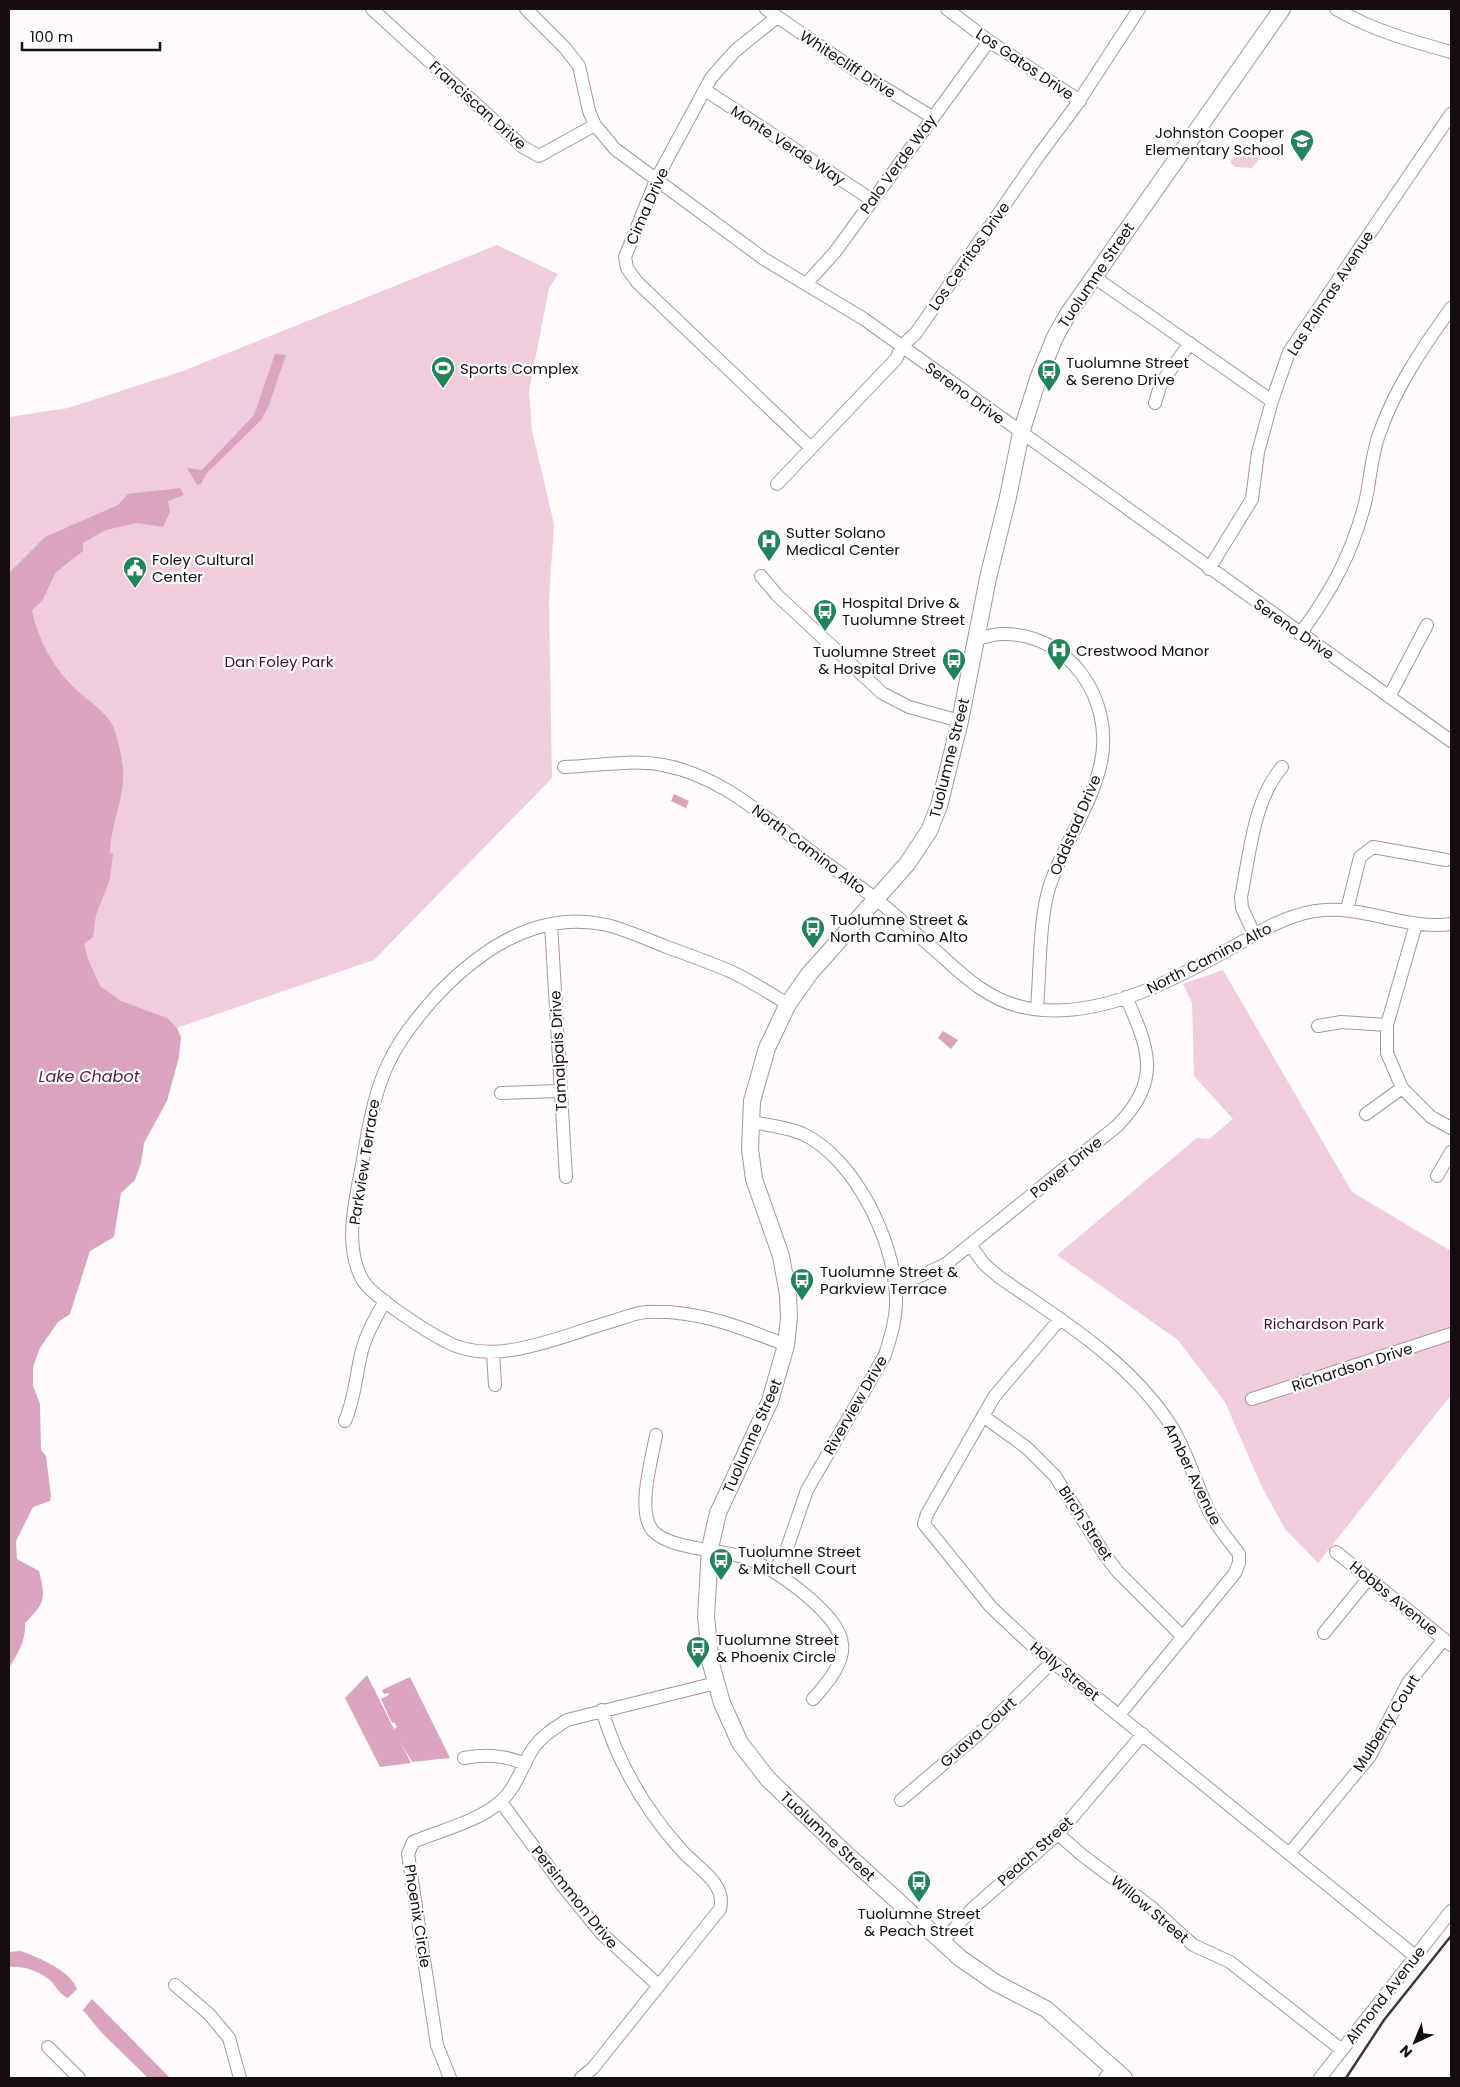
<svg xmlns="http://www.w3.org/2000/svg" width="1460" height="2087" viewBox="0 0 1460 2087" font-family="Poppins,sans-serif">
<rect width="100%" height="100%" fill="#fffafc"/>
<path fill="#f0cdde" d="M 1243,147 L 1259,159 L 1252,168 L 1235,167 L 1230,162 L 1240,148 Z
M 497,245 L 558,274 L 549,288 L 529,391 L 532,431 L 554,524 L 549,600 L 552,778 L 374,960 L 107,1052 L 9,699 L 9,417 L 68,408 L 183,371 Z
M 1223,970 L 1352,1192 L 1451,1251 L 1451,1395 L 1318,1563 L 1285,1529 L 1261,1485 L 1225,1402 L 1178,1340 L 1057,1255 L 1197,1138 L 1209,1139 L 1233,1119 L 1194,1076 L 1192,1003 L 1183,984 Z"/>
<path fill="#daa4bf" d="M 275,354 L 286,355 L 269,405 L 261,420 L 206,474 L 201,484 L 197,485 L 187,468 L 202,470 L 254,415 Z
M 180,488 L 184,495 L 168,501 L 170,512 L 163,527 L 137,523 L 106,530 L 83,543 L 83,551 L 56,572 L 42,601 L 32,610 C 38,641 55,671 79,692 C 90,702 104,711 112,724 C 117,734 120,750 122,761 C 128,792 111,821 110,852 L 113,854 L 110,879 L 96,915 L 93,937 L 84,944 L 88,959 L 100,986 L 121,1001 L 167,1018 L 177,1028 L 181,1037 L 179,1057 L 167,1101 L 144,1143 L 141,1163 L 135,1180 L 121,1193 L 114,1237 L 90,1251 L 70,1314 L 58,1322 L 40,1348 L 33,1367 L 33,1386 L 40,1404 L 41,1450 L 46,1456 L 51,1496 L 50,1501 L 33,1507 L 16,1541 L 17,1559 L 39,1571 C 46,1599 45,1603 25,1623 C 26,1641 18,1653 9,1668 L 9,573 L 45,537 L 118,505 L 128,494 C 145,491 162,491 180,488 Z
M 674,794 L 689,801 L 686,808 L 671,801 Z
M 943,1031 L 958,1040 L 951,1049 L 938,1038 Z
M 367,1675 L 394,1729 L 397,1727 L 394,1722 L 392,1723 L 381,1699 L 389,1695 L 388,1693 L 384,1694 L 382,1690 L 410,1677 L 450,1758 L 412,1762 L 401,1743 L 411,1763 L 380,1767 L 345,1698 Z
M 21,1951 C 39,1958 70,1970 77,1989 L 68,1998 C 59,1994 57,1987 51,1981 C 39,1971 24,1966 9,1967 L 9,1952 Z
M 92,1999 L 170,2078 L 171,2078 L 148,2078 L 101,2032 L 83,2010 Z"/>
<g fill="none" stroke-linecap="round" stroke-linejoin="round">
<g stroke="#aa949f" stroke-width="14">
<path id="minor" d="M 372,9 L 523,147 L 539,156 L 595,125
M 526,9 L 565,48 L 579,66 L 589,111 L 595,125 L 615,149 L 764,259 L 864,319 L 1451,741
M 766,9 L 855,70 L 932,117
M 947,9 L 989,41 L 1080,101
M 1336,9 C 1372,30 1411,41 1451,52
M 777,17 L 735,51 L 711,78 L 657,178 L 625,257 L 627,268 L 637,282 L 811,448
M 705,90 L 872,200
M 1094,277 L 1272,401
M 806,284 L 835,252 L 989,41
M 1155,403 L 1161,383 L 1190,343
M 777,484 L 896,359 L 902,346 L 916,333 L 1037,158 L 1075,107 L 1139,9
M 1209,569 L 1252,499 L 1258,452 L 1272,401 L 1289,352 L 1451,114
M 761,576 L 777,595 L 882,693 L 909,707 L 960,721
M 1300,634 C 1331,592 1352,554 1365,503 C 1371,478 1371,453 1381,429 C 1397,385 1424,346 1451,308
M 975,639 C 984,638 993,634 1001,634 C 1069,632 1114,699 1101,762 C 1092,805 1064,843 1050,885 C 1039,917 1040,974 1037,1009
M 1389,697 L 1427,625
M 564,767 C 597,766 630,759 663,765 C 718,775 760,813 804,846 C 827,864 852,881 876,899 C 891,911 906,925 921,938 C 954,965 979,997 1022,1007 C 1093,1023 1173,981 1233,947 C 1253,936 1272,923 1295,916 C 1351,896 1397,931 1451,924
M 1347,910 L 1360,857 L 1373,847 L 1446,860
M 551,924 L 566,1177
M 1416,924 L 1387,1025 L 1387,1053 L 1402,1088 L 1431,1117 L 1451,1128
M 1254,934 L 1242,908 L 1241,897 C 1250,854 1253,801 1282,767
M 1318,1026 L 1341,1022 L 1387,1025
M 501,1093 L 559,1091
M 1366,1114 L 1402,1088
M 751,1122 C 768,1125 787,1127 803,1134 C 855,1159 894,1240 896,1296 C 897,1316 891,1336 885,1355 L 807,1490 L 786,1551 L 774,1571
M 1437,1176 L 1451,1152
M 971,1246 L 984,1264 L 999,1277 C 1061,1320 1128,1360 1170,1424 C 1186,1450 1195,1480 1207,1507 C 1215,1525 1228,1539 1239,1554 L 1239,1563 L 1235,1573 L 1119,1715
M 895,1283 L 918,1277 L 946,1264 L 1117,1126 C 1162,1080 1149,1049 1126,997
M 1060,1319 L 994,1397 L 927,1514 L 924,1524 L 991,1607 L 1027,1641 L 1415,1956
M 786,1345 C 741,1327 695,1309 646,1312 C 635,1313 623,1318 613,1321 C 563,1335 494,1369 445,1341 C 426,1331 371,1296 362,1279 C 341,1240 359,1189 365,1148 C 376,1079 390,1046 438,994 C 482,948 540,910 607,925 C 627,930 648,940 667,947 C 689,955 711,963 732,972 C 751,981 769,993 788,1004
M 493,1353 L 495,1385
M 1252,1399 L 1451,1334
M 983,1416 L 1027,1448 L 1055,1476 L 1105,1555 L 1118,1572 L 1183,1637
M 345,1421 C 355,1398 356,1374 362,1350 C 367,1332 376,1317 385,1301
M 656,1435 C 652,1459 636,1512 653,1531 C 670,1549 718,1549 743,1557 C 767,1565 788,1580 807,1596 C 853,1636 853,1655 813,1699
M 1336,1552 L 1451,1645
M 1324,1633 L 1368,1579
M 464,1758 C 486,1754 504,1755 525,1764
M 901,1800 L 981,1732 L 1052,1662
M 501,1802 L 562,1885 L 601,1933 L 658,1985
M 1058,1834 L 1082,1855 L 1151,1907 L 1193,1945 L 1230,1962 L 1342,2050
M 1290,1853 L 1370,1756 L 1408,1683 L 1444,1639
M 942,1942 L 973,1908 L 1058,1834 L 1143,1734
M 175,1985 L 209,2014 L 229,2038 L 240,2078
M 48,2047 L 79,2078
M 450,2078 L 437,2045 L 408,1854 L 413,1842 C 439,1831 479,1821 500,1802 C 517,1788 522,1764 534,1747 C 543,1735 555,1728 567,1720 L 716,1683
M 581,2078 L 593,2068 L 720,1909 C 727,1884 697,1867 683,1852 C 645,1810 618,1764 602,1710
M 1105,2078 L 1114,2069
M 1320,2078 L 1451,1911"/>
</g>
<g stroke="#aa949f" stroke-width="18">
<path id="major" d="M 1124,2078 L 1046,2009 L 996,1983 L 960,1958 L 843,1851 L 768,1779 L 740,1743 L 722,1703 L 711,1664 L 706,1617 L 710,1548 L 718,1513 L 770,1401 L 786,1345 L 789,1318 L 788,1295 L 781,1256 L 754,1179 L 750,1149 L 752,1101 L 767,1048 L 788,1004 L 810,973 L 907,864 L 929,831 L 939,806 L 960,721 L 988,578 L 1008,497 L 1021,433 L 1038,379 L 1055,337 L 1068,314 L 1282,9"/>
</g>
<use href="#minor" stroke="#fff" stroke-width="12"/>
<use href="#major" stroke="#fff" stroke-width="16"/>
<path stroke="#3f373b" stroke-width="2.5" d="M 1346,2078 L 1384,2020 L 1451,1936"/>
</g>
<defs>
<g id="school-pin" transform="scale(1.25)"><path d="M0 17L-7.5 6A9.5 9.5 0 1 1 7.5 6Z" fill="#23845c" stroke="#fff"/><path d="M0-5L7-2L0 1L-7-2ZM-4 1L0 2.5L4 1V4Q0 6-4 4Z" fill="#fff"/></g>
<g id="stadium-pin" transform="scale(1.25)"><path d="M0 17L-7.5 6A9.5 9.5 0 1 1 7.5 6Z" fill="#23845c" stroke="#fff"/><path d="M0-5a6.5 5 0 1 0 0 10a6.5 5 0 1 0 0-10ZM-3.5-1.8h7v3.6h-7Z" fill="#fff"/></g>
<g id="bus-pin" transform="scale(1.25)"><path d="M0 17L-7.5 6A9.5 9.5 0 1 1 7.5 6Z" fill="#23845c" stroke="#fff"/><path d="M-5-6H5V4H4V6H2V4H-2V6H-4V4H-5ZM-3.5-4V0h7V-4ZM-3.5 1.2v1.5H-2V1.2ZM2 1.2v1.5H3.5V1.2Z" fill="#fff"/></g>
<g id="hospital-pin" transform="scale(1.25)"><path d="M0 17L-7.5 6A9.5 9.5 0 1 1 7.5 6Z" fill="#23845c" stroke="#fff"/><path d="M-5-5h3v3.5h4V-5h3V5h-3V1.5h-4V5h-3Z" fill="#fff"/></g>
<g id="civic-pin" transform="scale(1.25)"><path d="M0 17L-7.5 6A9.5 9.5 0 1 1 7.5 6Z" fill="#23845c" stroke="#fff"/><path d="M-.6-6.5H3V-4.5H.6V-3L4-1V1h2V6H-6V1h2V-1L-.6-3ZM-1.2 2.5V6h2.4V2.5Z" fill="#fff"/></g>
</defs>
<g fill-rule="evenodd">
<use href="#school-pin" x="1302" y="141"/>
<use href="#stadium-pin" x="443" y="368"/>
<use href="#bus-pin" x="1049" y="371"/>
<use href="#hospital-pin" x="769" y="541"/>
<use href="#civic-pin" x="135" y="568"/>
<use href="#bus-pin" x="825" y="611"/>
<use href="#hospital-pin" x="1059" y="650"/>
<use href="#bus-pin" x="954" y="660"/>
<use href="#bus-pin" x="813" y="928"/>
<use href="#bus-pin" x="802" y="1280"/>
<use href="#bus-pin" x="721" y="1560"/>
<use href="#bus-pin" x="698" y="1648"/>
<use href="#bus-pin" x="919" y="1882"/>
</g>
<g text-anchor="middle" dominant-baseline="central" stroke-width="4.5" stroke-linejoin="round" paint-order="stroke">
<g font-size="15" fill="#150d11" stroke="#fff">
<text transform="translate(848 64) rotate(33)">Whitecliff Drive</text>
<text transform="translate(1025 64) rotate(34)">Los Gatos Drive</text>
<text transform="translate(478 105) rotate(42)">Franciscan Drive</text>
<text transform="translate(788 145) rotate(33)">Monte Verde Way</text>
<text transform="translate(898 164) rotate(-54)">Palo Verde Way</text>
<text transform="translate(647 206) rotate(-66)">Cima Drive</text>
<text transform="translate(969 256) rotate(-55)">Los Cerritos Drive</text>
<text transform="translate(1096 275) rotate(-56)">Tuolumne Street</text>
<text transform="translate(1330 293) rotate(-57)">Las Palmas Avenue</text>
<text transform="translate(965 393) rotate(36)">Sereno Drive</text>
<text transform="translate(1294 629) rotate(35)">Sereno Drive</text>
<text transform="translate(949 758) rotate(-76)">Tuolumne Street</text>
<text transform="translate(1075 825) rotate(-67)">Oddstad Drive</text>
<text transform="translate(809 849) rotate(37)">North Camino Alto</text>
<text transform="translate(1209 958) rotate(-27)">North Camino Alto</text>
<text transform="translate(558 1051) rotate(-93)">Tamalpais Drive</text>
<text transform="translate(364 1162) rotate(-81)">Parkview Terrace</text>
<text transform="translate(1066 1167) rotate(-39)">Power Drive</text>
<text transform="translate(1352 1367) rotate(-18)">Richardson Drive</text>
<text transform="translate(855 1405) rotate(-60)">Riverview Drive</text>
<text transform="translate(752 1436) rotate(-66)">Tuolumne Street</text>
<text transform="translate(1193 1474) rotate(64)">Amber Avenue</text>
<text transform="translate(1086 1523) rotate(57)">Birch Street</text>
<text transform="translate(1394 1598) rotate(39)">Hobbs Avenue</text>
<text transform="translate(1065 1671) rotate(39)">Holly Street</text>
<text transform="translate(1386 1723) rotate(-58)">Mulberry Court</text>
<text transform="translate(978 1732) rotate(-42)">Guava Court</text>
<text transform="translate(828 1836) rotate(43)">Tuolumne Street</text>
<text transform="translate(1035 1851) rotate(-42)">Peach Street</text>
<text transform="translate(575 1897) rotate(51)">Persimmon Drive</text>
<text transform="translate(1150 1909) rotate(40)">Willow Street</text>
<text transform="translate(418 1916) rotate(81)">Phoenix Circle</text>
<text transform="translate(1385 1995) rotate(-52)">Almond Avenue</text>
</g>
<g font-size="15" fill="#150d11" stroke="#fff" text-anchor="start">
<text x="1284" y="132" text-anchor="end">Johnston Cooper<tspan x="1284" dy="17">Elementary School</tspan></text>
<text x="1066" y="362">Tuolumne Street<tspan x="1066" dy="17">&amp; Sereno Drive</tspan></text>
<text x="460" y="368">Sports Complex</text>
<text x="786" y="532">Sutter Solano<tspan x="786" dy="17">Medical Center</tspan></text>
<text x="152" y="559">Foley Cultural<tspan x="152" dy="17">Center</tspan></text>
<text x="842" y="602">Hospital Drive &amp;<tspan x="842" dy="17">Tuolumne Street</tspan></text>
<text x="1076" y="650">Crestwood Manor</text>
<text x="936" y="651" text-anchor="end">Tuolumne Street<tspan x="936" dy="17">&amp; Hospital Drive</tspan></text>
<text x="830" y="919">Tuolumne Street &amp;<tspan x="830" dy="17">North Camino Alto</tspan></text>
<text x="820" y="1271">Tuolumne Street &amp;<tspan x="820" dy="17">Parkview Terrace</tspan></text>
<text x="738" y="1551">Tuolumne Street<tspan x="738" dy="17">&amp; Mitchell Court</tspan></text>
<text x="716" y="1639">Tuolumne Street<tspan x="716" dy="17">&amp; Phoenix Circle</tspan></text>
<text x="919" y="1913" text-anchor="middle">Tuolumne Street<tspan x="919" dy="17">&amp; Peach Street</tspan></text>
</g>
<g font-size="15" fill="#490b32" stroke="#fff">
<text x="279" y="661">Dan Foley Park</text>
<text x="1324" y="1323">Richardson Park</text>
</g>
<g font-size="16" font-style="italic" fill="#581a3f" stroke="#fff">
<text x="89" y="1076">Lake Chabot</text>
</g>
</g>
<rect width="1460" height="2087" fill="none" stroke="#150d11" stroke-width="20"/>
<g transform="translate(1415 2042) rotate(224)" stroke="#ffffff" stroke-width="4" paint-order="stroke">
<path d="M0-4L9 19L0 12L-9 19Z" fill="#150d11"/>
<text y="-8" font-size="14" font-weight="bold" text-anchor="middle" fill="#150d11">N</text>
</g>
<path d="M22 42v8h138v-8" fill="none" stroke="#150d11" stroke-width="2.5"/>
<text x="30" y="42" font-size="15" fill="#150d11" stroke="#ffffff" stroke-width="4" paint-order="stroke">100 m</text>
</svg>
